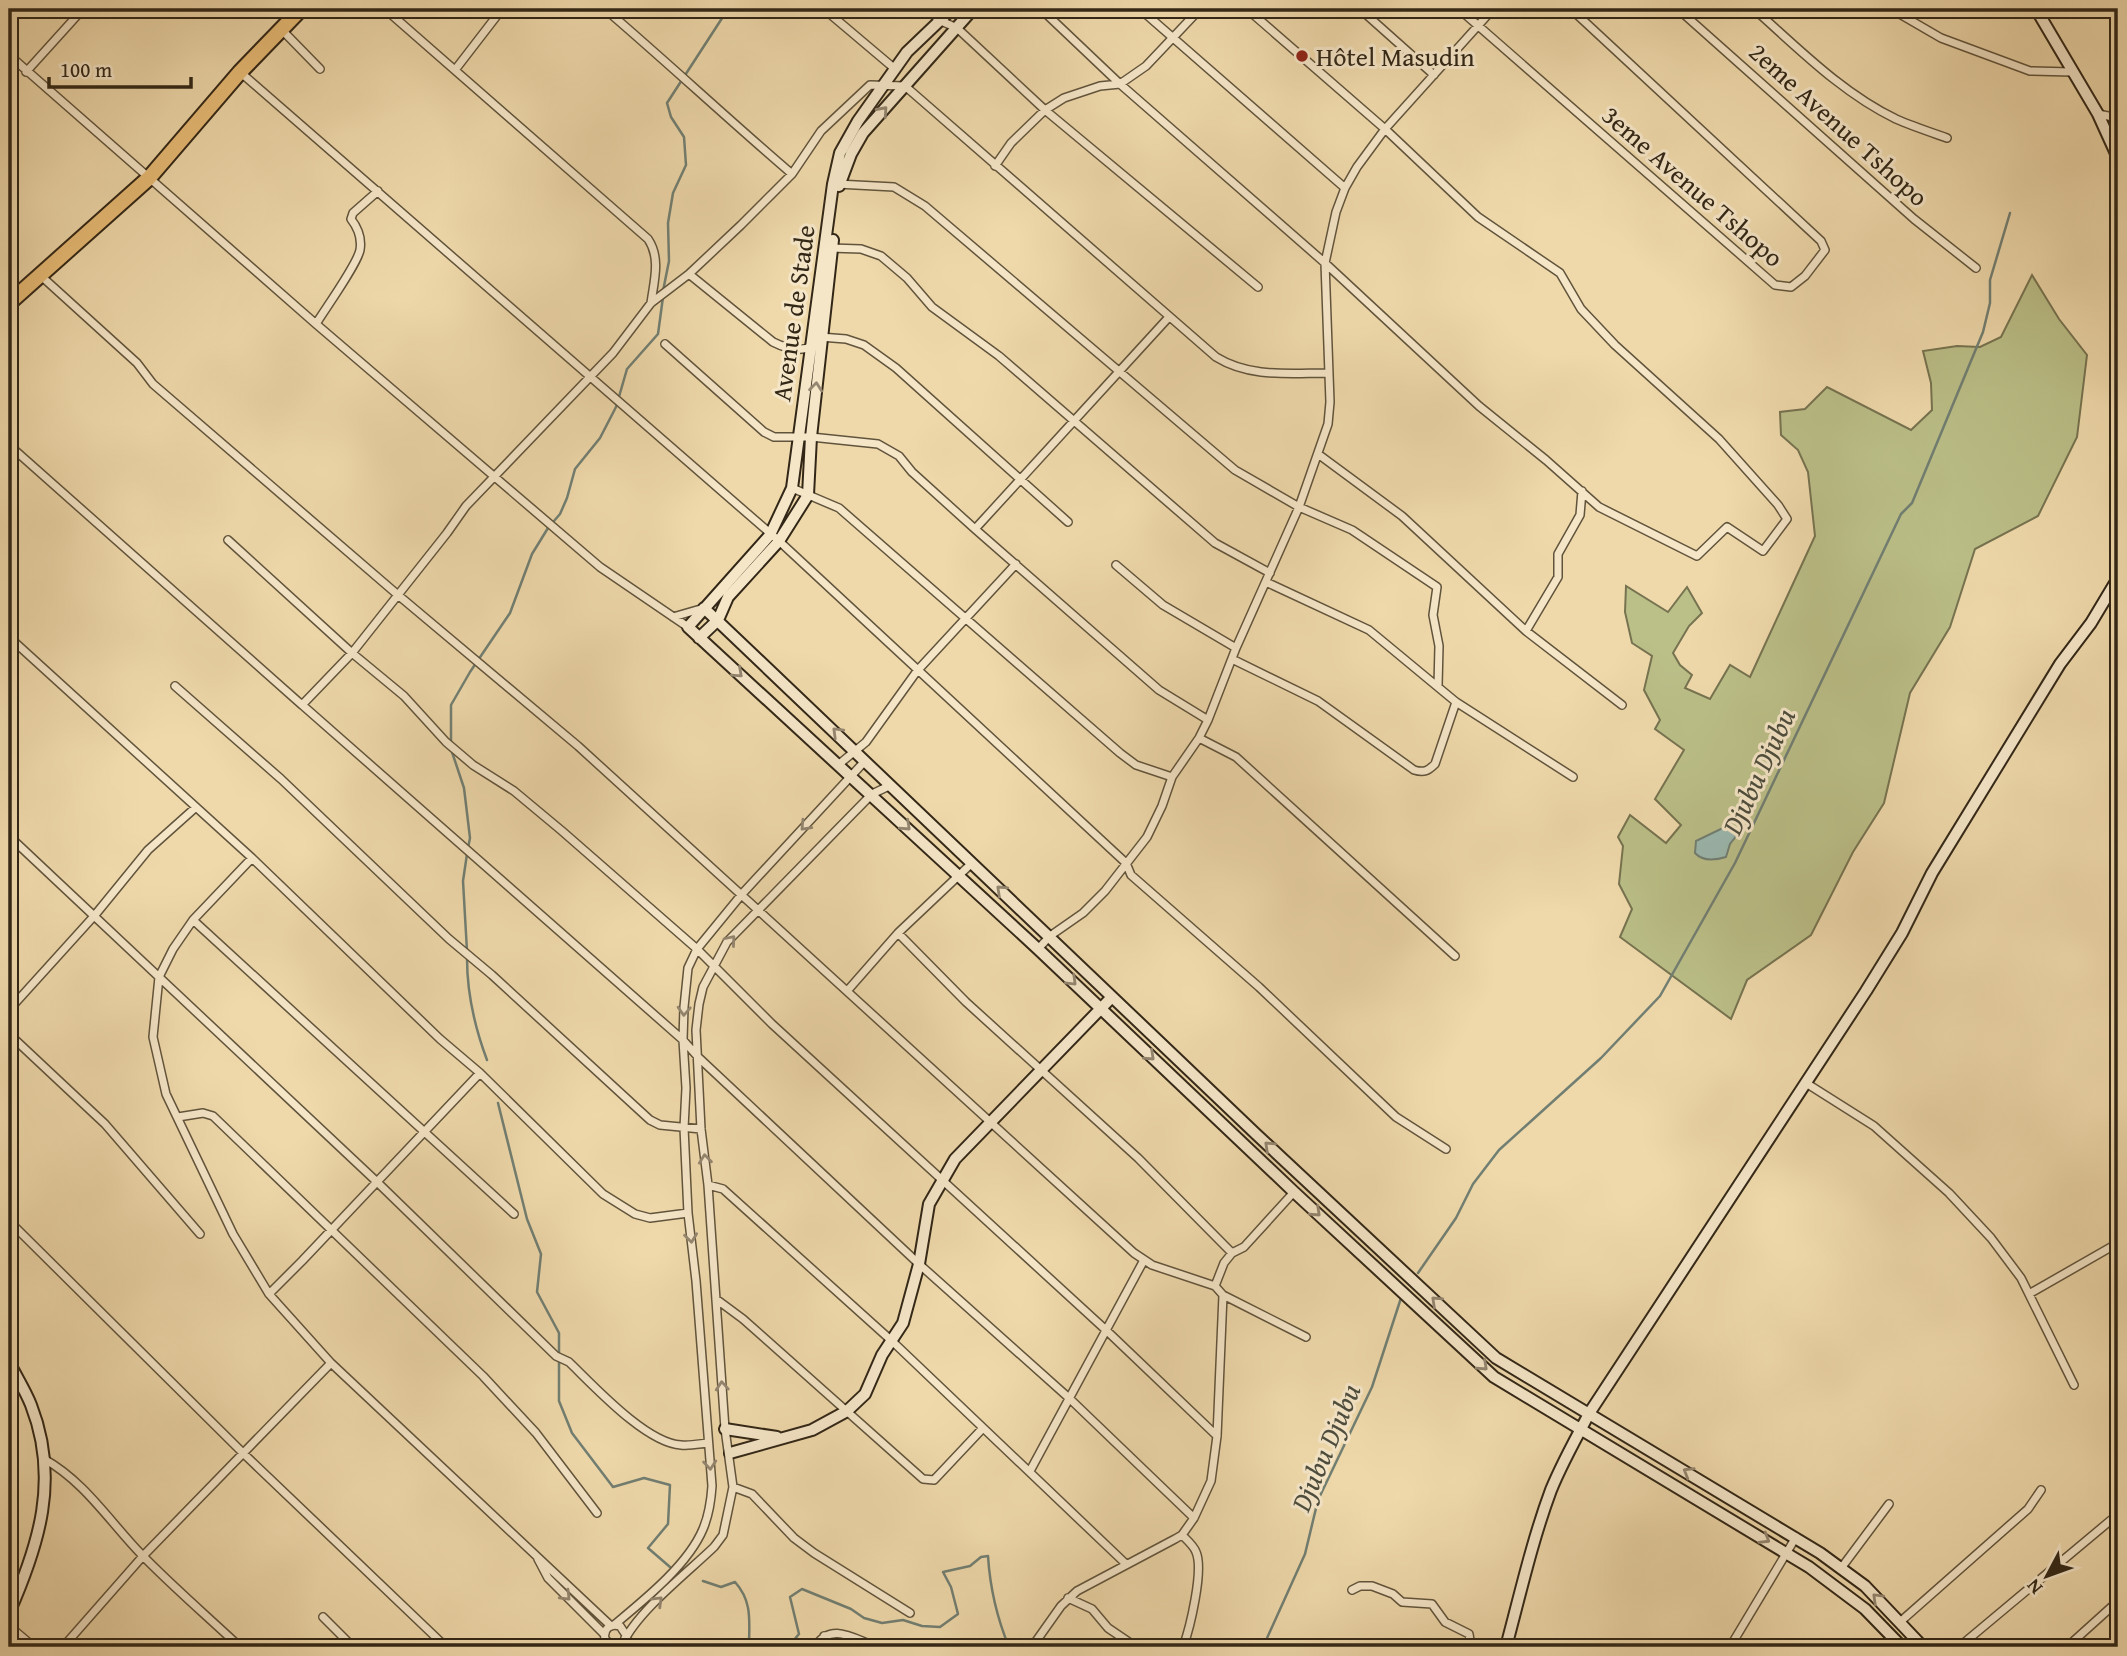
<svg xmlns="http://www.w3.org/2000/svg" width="2127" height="1656" viewBox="0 0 2127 1656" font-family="'Gentium Book Plus',serif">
<rect width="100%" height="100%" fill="#efd9ab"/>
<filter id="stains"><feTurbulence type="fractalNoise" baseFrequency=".00286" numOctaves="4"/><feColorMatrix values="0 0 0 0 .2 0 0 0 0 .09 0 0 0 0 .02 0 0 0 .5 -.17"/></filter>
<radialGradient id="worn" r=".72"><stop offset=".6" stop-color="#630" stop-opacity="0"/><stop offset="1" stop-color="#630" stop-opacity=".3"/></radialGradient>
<path fill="#bbbf88" stroke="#767350" stroke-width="2" d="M 2032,275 L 2059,319 L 2087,355 L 2077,437 L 2038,516 L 1975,549 L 1950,627 L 1910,693 L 1884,803 L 1853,852 L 1811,935 L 1747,980 L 1731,1019 L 1620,937 L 1632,909 L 1619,884 L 1623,846 L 1618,837 L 1630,815 L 1666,843 L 1681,825 L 1655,799 L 1684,750 L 1655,729 L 1660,720 L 1644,690 L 1652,656 L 1632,643 L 1625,612 L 1626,586 L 1668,612 L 1687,587 L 1702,613 L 1689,626 L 1673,653 L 1680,665 L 1692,675 L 1685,688 L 1710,699 L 1730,665 L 1750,677 L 1815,536 L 1808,472 L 1798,450 L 1781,435 L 1780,412 L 1805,409 L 1827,387 L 1911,430 L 1932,410 L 1931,383 L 1923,351 L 1957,346 L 1980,347 L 2001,337 Z"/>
<path fill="#9bb9b0" stroke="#717f73" stroke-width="2" d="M 1731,824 L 1737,835 L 1730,844 L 1726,857 C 1716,860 1703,862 1695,853 L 1696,841 Z"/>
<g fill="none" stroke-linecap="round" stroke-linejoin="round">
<path stroke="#717f73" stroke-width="2.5" d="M 663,291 L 669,261 L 668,223 L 673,193 L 686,165 L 684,137 L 671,117 L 667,103 L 728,9
M 451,742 L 451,705 L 470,672 L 510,613 L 532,554 L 548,528 L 560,514 L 567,498 L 575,469 L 600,438 L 616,407 L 627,369 L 658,334 L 663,297
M 451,749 L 464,788 L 470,838 L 468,848
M 467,951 L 463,881 L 467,854
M 467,958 C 467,993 475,1028 487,1060
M 498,1103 L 527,1219 L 541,1254 L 537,1292 L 559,1333 L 559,1401 L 572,1433 L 613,1487 L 644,1478 L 670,1485 L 668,1524 L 648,1548 L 670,1567
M 1418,1273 L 1456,1218 L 1473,1184 L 1499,1150 L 1601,1058 L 1660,996 L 1735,863 L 1901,514 L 1912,503 L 1983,332 L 1990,303 L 1990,280 L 2010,213
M 703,1581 L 721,1587 L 735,1582 C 753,1602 749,1622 749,1647
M 788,1647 L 799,1634 L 790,1597 L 802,1589 L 851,1609 L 864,1618 L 882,1623 L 903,1620 L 922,1626 L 940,1627 L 958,1614 L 951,1587 L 943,1572 L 970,1566 L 981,1557 L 988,1556 C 990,1588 997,1618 1009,1647
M 1263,1647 L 1305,1554 L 1318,1500 L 1372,1387 L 1401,1298"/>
<g stroke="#61543c" stroke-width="10">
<path id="street" d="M 385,9 L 648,239 C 661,258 654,281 651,303
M 605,9 C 668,63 729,120 792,174
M 824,9 L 895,69
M 926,9 L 941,21 L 957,28 L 1045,110 L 1258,287
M 1041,9 L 1120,84 L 1325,263 L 1479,406 L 1546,460 L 1599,507 L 1697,556 L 1727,527 L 1763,551 L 1787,519 L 1778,505 L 1719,439 L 1615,345 L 1581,309 L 1560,273 L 1478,217 L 1385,129 L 1247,9
M 1140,9 L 1345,188
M 1360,9 L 1434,75
M 1459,9 L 1775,285 L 1791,287 L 1805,276 L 1825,250 L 1821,241 L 1571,9
M 1678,9 L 1914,219 L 1976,268
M 1754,9 C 1798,48 1842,93 1896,119 C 1912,126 1930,132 1947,138
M 1891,9 L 1941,38 L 2030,71 L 2072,72
M 281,29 L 320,69
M 9,55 L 316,324 L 600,567 L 688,627
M 455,70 L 502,9
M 26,72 L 83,9
M 240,72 L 779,541 L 1126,863 L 1131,875 L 1259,987 L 1396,1117 L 1446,1149
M 2098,114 L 2118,118
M 995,166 L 1011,143 L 1045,110 L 1064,98 L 1100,86 L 1120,84 L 1146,66 L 1200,9
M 837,184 L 894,187 L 925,206 L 1235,470 L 1299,507 L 1352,530 L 1437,587 L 1433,615 L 1439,646 L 1438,686
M 830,248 L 861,249 L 881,256 L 907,278 L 932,307 L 999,356 L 1215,543 L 1270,573
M 689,274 L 773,342 C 785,348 800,353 812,346
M 40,275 L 137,363 L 153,384 L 398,595 L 578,746 L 1134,1253 L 1152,1265 L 1215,1286
M 316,324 C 325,309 357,265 360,250 C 362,238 358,228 351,219 L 353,213 L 378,191
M 820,337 L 846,339 L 864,345 L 896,368 L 1068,522
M 665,344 L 764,432 L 774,437 L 811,437 L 878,444 L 899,456 L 912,472 L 975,529 L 1159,690 L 1208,720
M 9,445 L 302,705 L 352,653 L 447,533 L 466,506 L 613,353 L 651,303 L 689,274 L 741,225 L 792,174 L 821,131 L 870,85 L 905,86 L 1216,357 C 1250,378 1289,373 1328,373
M 1318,454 L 1402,516 L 1526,631 L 1622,705
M 792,488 L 839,508 L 1120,753 L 1136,765 L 1172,777
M 975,529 L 1169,317
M 228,540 L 352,653 L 404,696 L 446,742 L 473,765 L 514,791 L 562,831 L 697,949 L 772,1024 L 1107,1331 L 1217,1436
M 1116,565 L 1163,605 L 1236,648
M 1266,582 L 1369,630 L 1456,702 L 1573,777
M 673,617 L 704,608
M 1526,631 L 1558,577 L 1558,554 L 1580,515 L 1582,491
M 9,637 L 252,858 L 440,1039 L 480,1073 L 603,1194 L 635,1214 L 650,1218 L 688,1213
M 1232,659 L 1318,701 L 1414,770 C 1424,773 1428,771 1435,764 L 1456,702
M 175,686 L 281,779 L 449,939 L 492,975 L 650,1120 L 660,1125 L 701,1129
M 300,703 L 683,1040 L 698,1057 L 919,1264 L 1069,1398 L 1194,1518
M 1199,738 L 1236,757 L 1455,956
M 838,765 L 866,742 L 917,671 L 1016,564
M 9,836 L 376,1181 L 556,1356 L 569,1362 C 594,1386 646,1443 681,1445 C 689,1446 699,1444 708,1443
M 252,858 L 193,920 L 173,949 L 159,977 L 153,1037 L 166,1094 L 233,1234 L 269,1294 L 331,1363 L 611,1626
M 193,920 L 514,1214
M 898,933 L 966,1002 L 1138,1158 L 1232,1253
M 1038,949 L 1050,936 L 1083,913 L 1105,891 L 1147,837 L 1162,806 L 1172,777 L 1199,738 L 1208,720 L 1236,648 L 1299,507 L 1328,424 L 1330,402 L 1325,263 L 1336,212 L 1345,188 L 1357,167 L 1385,129 L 1493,9
M 848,990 L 898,933 L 972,863
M 9,1010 L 95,915 L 148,850 L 195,808
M 9,1034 L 105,1124 L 200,1234
M 1806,1083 L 1874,1126 L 1949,1193 L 1991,1238 L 2021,1278 L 2074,1385
M 178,1117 L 203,1113 L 213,1116 L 483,1376 L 536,1433 L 597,1513
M 708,1185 L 723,1189 L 893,1342 L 1126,1564
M 9,1221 L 244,1454 L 446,1647
M 269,1294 L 302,1261 L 480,1073
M 2029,1294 L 2118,1243
M 1223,1295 L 1306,1337
M 716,1299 L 743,1319 L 923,1479 L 934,1480 L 983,1428
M 44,1459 C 84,1481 110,1522 141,1554 C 172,1586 207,1616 240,1647
M 1030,1471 L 1144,1260
M 733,1487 L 752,1494 L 794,1538 L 814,1553 L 910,1613
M 1182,1535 C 1187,1540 1194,1546 1196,1552 C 1204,1570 1190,1628 1183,1647
M 538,1559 L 548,1578 L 604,1634
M 1842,1567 L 1889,1504
M 1352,1590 L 1360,1586 L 1372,1586 L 1393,1594 L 1402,1602 L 1432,1604 L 1445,1622 L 1469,1634 L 1471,1647
M 1068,1598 L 1092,1609 L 1108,1628 L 1136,1647
M 323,1617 L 353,1647
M 1901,1621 L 2028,1509 L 2041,1490
M 614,1625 C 644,1600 688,1565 703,1529 C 709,1515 711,1501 712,1486 L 696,1281 L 688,1213 L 684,1128 L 686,1088 L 683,1040 L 684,1007 L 688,968 L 697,949 L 742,894 L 864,762
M 9,1626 L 34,1647
M 824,1636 L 836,1647
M 625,1638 L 635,1647
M 63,1647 L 143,1556 L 331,1363
M 612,1647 L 623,1643 C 638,1611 687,1573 714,1547 L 723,1535 L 733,1487 L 725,1429 L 708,1185 L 701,1129 L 696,1030 L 699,1004 L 703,987 L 727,942 L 872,794 L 889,786
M 613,1647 L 605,1639 C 603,1629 610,1623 620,1626 L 626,1635
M 815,1647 C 831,1621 854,1639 877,1647
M 1032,1647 L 1061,1606 L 1077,1591 L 1175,1539 L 1182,1535 L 1194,1518 L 1211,1481 L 1217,1436 L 1223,1295 L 1215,1286 L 1224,1263 L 1232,1253 L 1244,1247 L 1294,1192
M 1730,1647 L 1796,1537
M 1959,1647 L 2111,1520
M 2067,1647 L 2118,1601"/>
</g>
<g stroke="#322717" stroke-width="14">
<path id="secondary" d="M 952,9 L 907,52 L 858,121 L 840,153 L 833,184 L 792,488 L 770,535 L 688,627 L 1038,949 L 1294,1192 L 1494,1377 L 1809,1567 L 1865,1609 L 1902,1647
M 2036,9 L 2098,114 L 2118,158
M 839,186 L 851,154 L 863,133 L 973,9
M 704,608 L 1257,1135 L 1496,1358 L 1820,1553 L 1865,1586 L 1923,1647
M 699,638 L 718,620 L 728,597 L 779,541 L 808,495 L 811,437 L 833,240
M 9,1362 C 16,1376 25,1390 31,1405 C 60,1479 39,1545 9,1613
M 725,1429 L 777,1437
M 730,1453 L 812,1430 L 847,1411 L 865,1394 L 882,1355 L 903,1323 L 919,1264 L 929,1204 L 955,1159 L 1112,997
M 1506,1647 C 1520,1595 1532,1541 1551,1490 C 1562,1463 1576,1438 1590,1412 L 1866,991 L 1902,933 L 1932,873 L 2060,664 L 2091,623 L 2118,578"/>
</g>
<g stroke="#322717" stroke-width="18">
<path id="highway" d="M 9,303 L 149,178 L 240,72 L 301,9"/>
</g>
<use href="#street" stroke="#f5e6c8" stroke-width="7"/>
<use href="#secondary" stroke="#f5e6c8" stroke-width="10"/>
<use href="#highway" stroke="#e8bc76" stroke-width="14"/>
</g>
<defs><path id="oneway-chevron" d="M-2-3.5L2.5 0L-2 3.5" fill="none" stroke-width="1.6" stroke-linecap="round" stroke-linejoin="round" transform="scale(1.75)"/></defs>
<g stroke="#948670">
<use href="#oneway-chevron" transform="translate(883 111) rotate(-48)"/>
<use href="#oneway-chevron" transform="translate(816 387) rotate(-84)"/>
<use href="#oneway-chevron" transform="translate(738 673) rotate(42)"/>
<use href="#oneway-chevron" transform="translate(837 732) rotate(-136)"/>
<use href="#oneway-chevron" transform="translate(805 826) rotate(133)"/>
<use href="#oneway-chevron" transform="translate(906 826) rotate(43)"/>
<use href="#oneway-chevron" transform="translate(1001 890) rotate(-137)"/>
<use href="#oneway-chevron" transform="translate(731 940) rotate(-50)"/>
<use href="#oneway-chevron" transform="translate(1072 981) rotate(44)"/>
<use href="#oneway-chevron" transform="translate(684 1011) rotate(93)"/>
<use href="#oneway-chevron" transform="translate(1150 1056) rotate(43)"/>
<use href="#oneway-chevron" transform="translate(1269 1146) rotate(-137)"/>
<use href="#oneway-chevron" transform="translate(705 1159) rotate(-96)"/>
<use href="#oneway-chevron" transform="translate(1316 1212) rotate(43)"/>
<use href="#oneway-chevron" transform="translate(691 1238) rotate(83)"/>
<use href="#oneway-chevron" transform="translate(1436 1301) rotate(-137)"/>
<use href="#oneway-chevron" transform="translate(1483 1366) rotate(43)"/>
<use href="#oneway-chevron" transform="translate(722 1386) rotate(-94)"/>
<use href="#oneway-chevron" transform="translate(710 1465) rotate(85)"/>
<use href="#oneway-chevron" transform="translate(1688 1472) rotate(-149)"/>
<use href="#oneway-chevron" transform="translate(1765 1539) rotate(31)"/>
<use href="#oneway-chevron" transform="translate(566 1596) rotate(45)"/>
<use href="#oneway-chevron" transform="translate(1877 1598) rotate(-136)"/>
<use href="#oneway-chevron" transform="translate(658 1601) rotate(-44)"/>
</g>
<circle fill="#8f2418" stroke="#f5e6c8" stroke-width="2.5" cx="1302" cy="56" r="7"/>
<g text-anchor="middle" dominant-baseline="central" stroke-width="6" stroke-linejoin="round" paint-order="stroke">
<g font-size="26" fill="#322717" stroke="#f5e6c8" text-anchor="start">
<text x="1316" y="56">Hôtel Masudin</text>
</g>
<g font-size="26" fill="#322717" stroke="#f5e6c8">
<text transform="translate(1839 124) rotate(42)">2eme Avenue Tshopo</text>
<text transform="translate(1693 186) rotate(41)">3eme Avenue Tshopo</text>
<text transform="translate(793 313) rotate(-82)">Avenue de Stade</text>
</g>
<g font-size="28" font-style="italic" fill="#4c4c3d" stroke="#f5e6c8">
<text transform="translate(1758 771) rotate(-65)">Djubu Djubu</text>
<text transform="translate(1325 1447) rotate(-67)">Djubu Djubu</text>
</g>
</g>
<rect width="2127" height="1656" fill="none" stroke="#efd9ab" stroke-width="35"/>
<rect x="10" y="10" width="2106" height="1635" fill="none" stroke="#322717" stroke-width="3.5"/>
<rect x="18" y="18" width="2092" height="1621" fill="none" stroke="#322717" stroke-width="2"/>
<g transform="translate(2047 1576) rotate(229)" stroke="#f5e6c8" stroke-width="5" paint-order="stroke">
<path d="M0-5L12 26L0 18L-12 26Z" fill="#322717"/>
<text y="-10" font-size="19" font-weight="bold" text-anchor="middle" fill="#322717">N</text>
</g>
<path d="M49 77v10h142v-10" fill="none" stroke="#322717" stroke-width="3.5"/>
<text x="60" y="77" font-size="21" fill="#322717" stroke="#f5e6c8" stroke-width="5" paint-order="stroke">100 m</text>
<rect width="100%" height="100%" filter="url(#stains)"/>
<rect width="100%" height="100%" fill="url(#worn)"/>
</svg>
